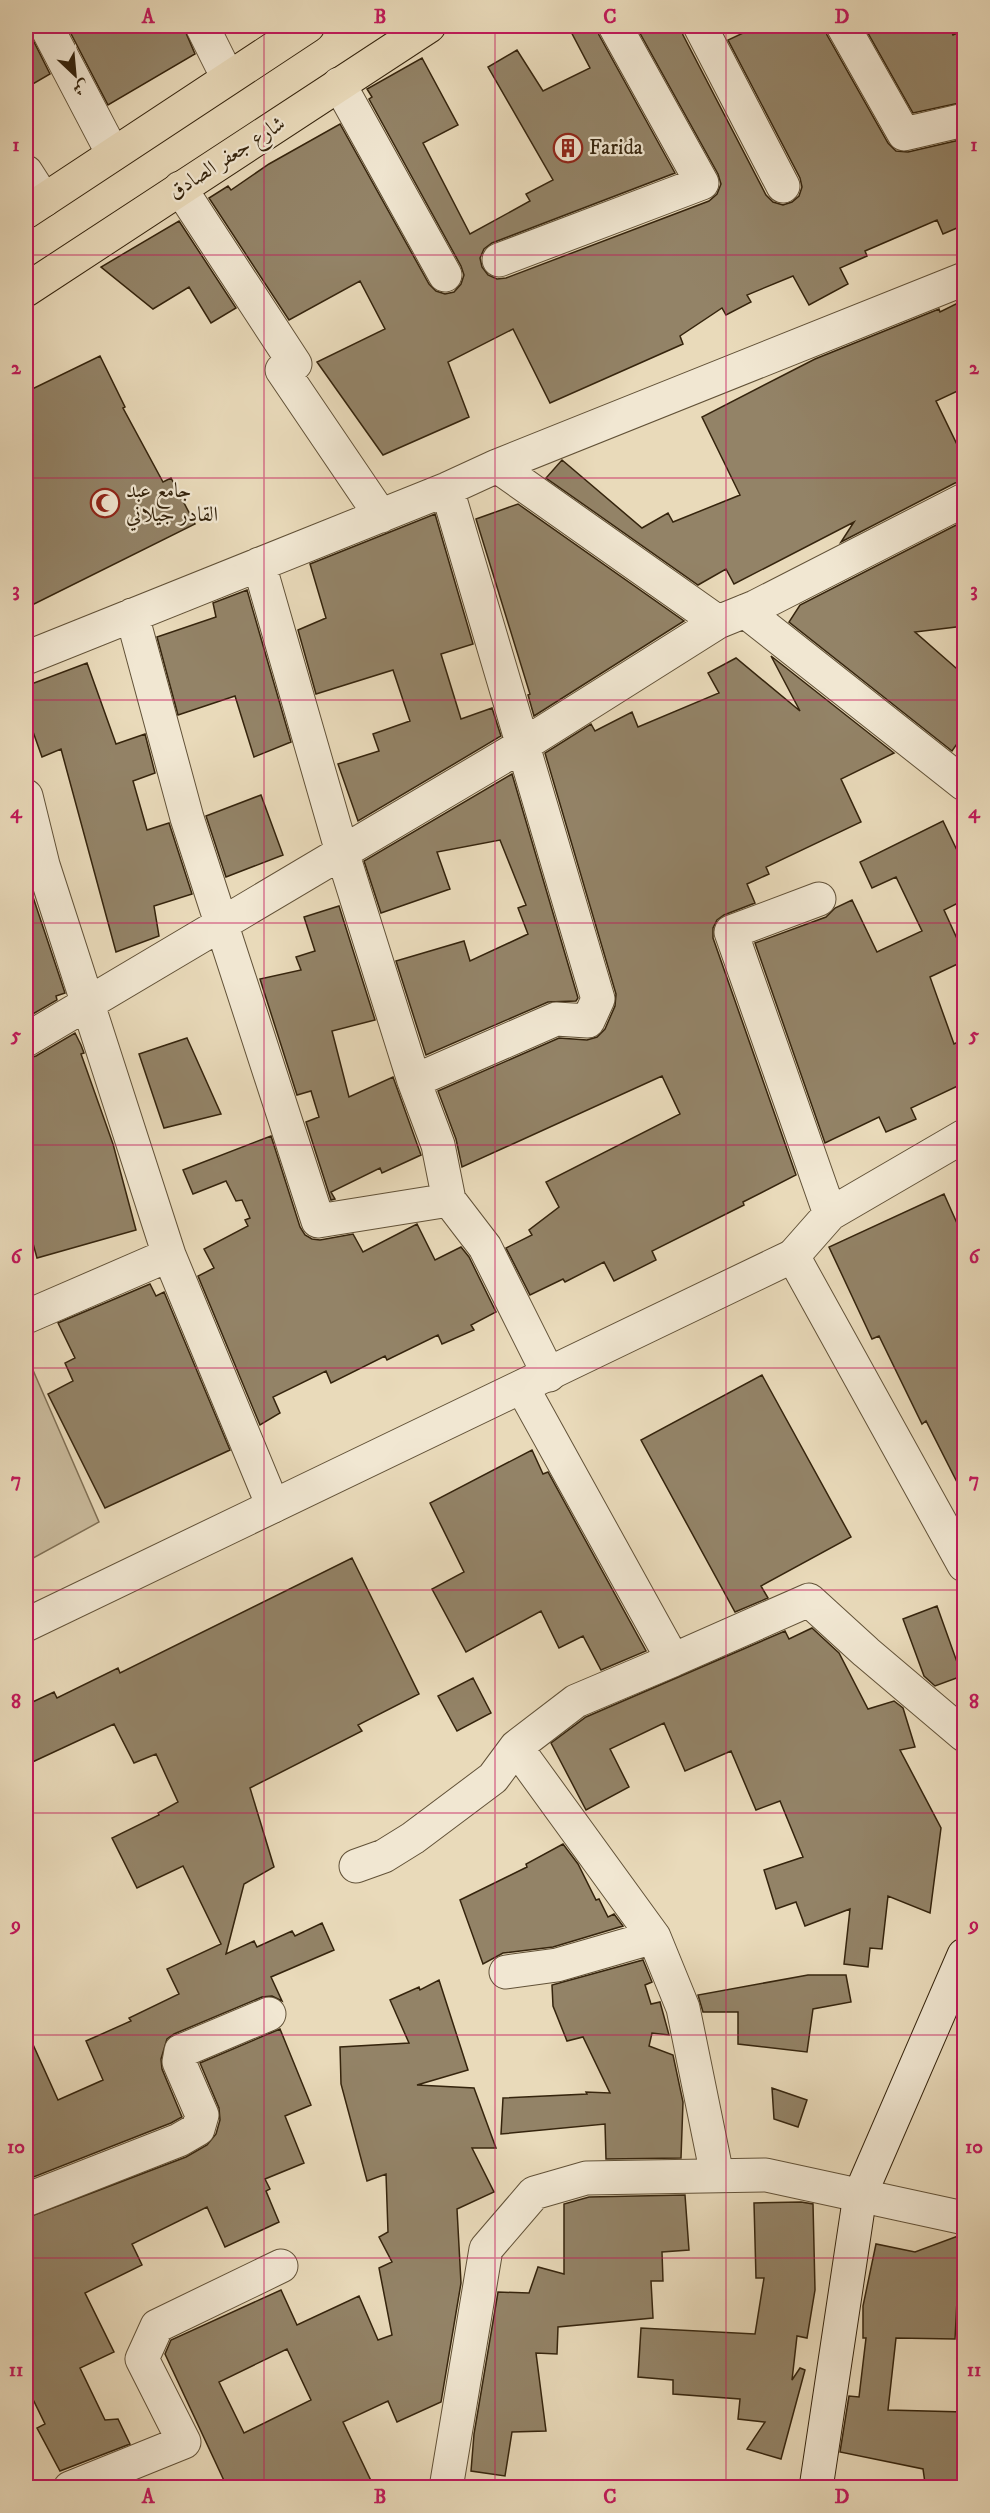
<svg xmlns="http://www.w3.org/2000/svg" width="990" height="2513" viewBox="0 0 990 2513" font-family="'IM FELL DW Pica',Amiri,serif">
<rect width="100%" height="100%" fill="#e9daba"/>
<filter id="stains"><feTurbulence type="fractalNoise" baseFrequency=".00333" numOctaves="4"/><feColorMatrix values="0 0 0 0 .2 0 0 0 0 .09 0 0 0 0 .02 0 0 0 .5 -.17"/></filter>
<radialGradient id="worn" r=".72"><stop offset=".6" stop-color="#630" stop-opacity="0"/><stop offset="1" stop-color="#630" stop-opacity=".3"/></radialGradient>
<path fill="#cabb9d" stroke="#807055" stroke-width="1.5" d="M 26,1354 L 99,1522 L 26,1562 Z"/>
<path fill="#938367" stroke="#35240d" stroke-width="1.5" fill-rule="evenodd" d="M 26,26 L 50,74 L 26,88 Z
M 67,26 L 183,26 L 195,54 L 108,105 Z
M 568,26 L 596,26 L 599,35 L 675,173 L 492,243 L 484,249 L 480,258 L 482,267 L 488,275 L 497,279 L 506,278 L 709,201 L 717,194 L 721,184 L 718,174 L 636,26 L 681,26 L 683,35 L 766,195 L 773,202 L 783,205 L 792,202 L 799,196 L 802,187 L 800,178 L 728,40 L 758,26 L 824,26 L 827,35 L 888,143 L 896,151 L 908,152 L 964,139 L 964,225 L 943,234 L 937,220 L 865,251 L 867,256 L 840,268 L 848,284 L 809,305 L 793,276 L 747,295 L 751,302 L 726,315 L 722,308 L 680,336 L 683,344 L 550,403 L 513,329 L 448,362 L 469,417 L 383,455 L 317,362 L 385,329 L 360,281 L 289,320 L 209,198 L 228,186 L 231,190 L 269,164 L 340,124 L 429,284 L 436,291 L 445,294 L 454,292 L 461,284 L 464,275 L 461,266 L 369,99 L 372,97 L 367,89 L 422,58 L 458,125 L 423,143 L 470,234 L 530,201 L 526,194 L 553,180 L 488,67 L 517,50 L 543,91 L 590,68 Z
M 864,26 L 949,26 L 953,35 L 964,30 L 964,102 L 913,113 Z
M 179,221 L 236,308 L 211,323 L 189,287 L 153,309 L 101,267 Z
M 964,300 L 964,388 L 936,401 L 964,459 L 964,481 L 955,483 L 841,542 L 854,522 L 734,584 L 726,569 L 698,585 L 546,478 L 562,460 L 642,528 L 668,513 L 673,522 L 740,495 L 702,417 L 815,359 L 939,309 L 940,312 Z
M 100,356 L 125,407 L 123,408 L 163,482 L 171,478 L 195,524 L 26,608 L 26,392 Z
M 518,504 L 684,621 L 534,716 L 528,695 L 530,694 L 476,519 Z
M 435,514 L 473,644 L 441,654 L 461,719 L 492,708 L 501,736 L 358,821 L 338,764 L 379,751 L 373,734 L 410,721 L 393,670 L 316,694 L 298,630 L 326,618 L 310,564 Z
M 964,521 L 964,626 L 915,632 L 964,675 L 964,734 L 952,751 L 789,622 L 800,605 Z
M 247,590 L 291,742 L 254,757 L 235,696 L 178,715 L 157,637 L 216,617 L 213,603 Z
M 771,656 L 894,753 L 841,779 L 861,822 L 766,867 L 769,874 L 747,884 L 755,903 L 724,915 L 717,920 L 713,928 L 713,938 L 796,1175 L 743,1202 L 744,1205 L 652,1251 L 656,1260 L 614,1281 L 604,1262 L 565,1282 L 563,1279 L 530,1295 L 506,1248 L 532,1235 L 529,1230 L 559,1207 L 546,1182 L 680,1114 L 662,1076 L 462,1167 L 456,1139 L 438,1091 L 559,1038 L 587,1040 L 597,1037 L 605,1029 L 615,1006 L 616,994 L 545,753 L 591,724 L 595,731 L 632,712 L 638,727 L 719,693 L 708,673 L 736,658 L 800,711 Z
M 87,663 L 116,744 L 145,734 L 155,773 L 133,781 L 147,830 L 169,823 L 192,894 L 154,906 L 159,936 L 116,952 L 61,749 L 42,757 L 26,712 L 26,686 Z
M 512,774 L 578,998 L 576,1001 L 548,1002 L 426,1055 L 396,961 L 464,941 L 470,961 L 528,934 L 518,908 L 526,905 L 500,840 L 437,852 L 450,889 L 381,913 L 364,861 Z
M 261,795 L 283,855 L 226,877 L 206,816 Z
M 943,821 L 964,865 L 964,900 L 944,910 L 964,954 L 964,961 L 930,977 L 954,1044 L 964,1039 L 964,1083 L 911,1108 L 916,1119 L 886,1132 L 879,1117 L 825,1143 L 755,943 L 826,917 L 835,908 L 852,900 L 877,952 L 922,931 L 896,877 L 872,888 L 860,862 Z
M 26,876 L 65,993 L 56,996 L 57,1000 L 26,1018 Z
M 339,906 L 375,1020 L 332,1031 L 349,1097 L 393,1077 L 421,1155 L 382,1173 L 380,1168 L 331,1192 L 335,1199 L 331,1200 L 306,1122 L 319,1117 L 311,1091 L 297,1095 L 260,979 L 301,970 L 296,957 L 315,951 L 304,917 Z
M 75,1033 L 81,1045 L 84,1053 L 81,1054 L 113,1144 L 136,1230 L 37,1258 L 26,1218 L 26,1059 L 36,1056 Z
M 187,1038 L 221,1114 L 164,1128 L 139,1054 Z
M 271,1136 L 300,1227 L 305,1235 L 312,1239 L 320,1240 L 353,1234 L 363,1252 L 417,1224 L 435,1260 L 461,1247 L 469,1257 L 496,1312 L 471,1325 L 474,1330 L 442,1344 L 438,1335 L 387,1360 L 385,1356 L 331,1383 L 326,1371 L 273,1397 L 280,1413 L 260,1425 L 198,1276 L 214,1268 L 204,1249 L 248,1226 L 245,1220 L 250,1218 L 242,1200 L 236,1201 L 226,1181 L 193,1194 L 183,1170 Z
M 944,1194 L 964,1239 L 964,1496 L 926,1421 L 922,1424 L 879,1336 L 872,1339 L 829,1247 Z
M 150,1284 L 156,1296 L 164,1292 L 230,1450 L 105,1508 L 48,1394 L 73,1381 L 65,1363 L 75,1358 L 58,1323 Z
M 762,1375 L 851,1537 L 761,1586 L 768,1598 L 735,1612 L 641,1440 Z
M 532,1450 L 543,1474 L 548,1472 L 646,1651 L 601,1670 L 583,1636 L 559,1648 L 541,1611 L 466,1652 L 432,1589 L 464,1572 L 430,1503 Z
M 352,1558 L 419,1694 L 358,1725 L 362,1731 L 250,1788 L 274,1867 L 244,1884 L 226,1954 L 254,1941 L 257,1947 L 292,1931 L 295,1936 L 322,1923 L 334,1950 L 271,1977 L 282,2001 L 272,1996 L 262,1997 L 174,2034 L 167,2039 L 161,2059 L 162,2069 L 182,2117 L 171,2123 L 26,2180 L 26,2029 L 58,2100 L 103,2080 L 86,2041 L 131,2021 L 129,2018 L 179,1994 L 167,1969 L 221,1944 L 183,1866 L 137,1888 L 112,1838 L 159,1815 L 158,1813 L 178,1802 L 156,1754 L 134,1763 L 114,1724 L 26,1765 L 26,1705 L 54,1692 L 57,1698 L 118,1668 L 120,1673 Z
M 937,1606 L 962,1676 L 935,1686 L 924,1676 L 903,1619 Z
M 812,1628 L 839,1653 L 868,1709 L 894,1701 L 903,1708 L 915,1747 L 900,1750 L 941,1828 L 930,1913 L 888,1896 L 882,1949 L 870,1948 L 868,1967 L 844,1964 L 850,1909 L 805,1926 L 796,1902 L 776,1909 L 764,1870 L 803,1857 L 780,1801 L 756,1810 L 731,1751 L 685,1771 L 664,1723 L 610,1749 L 629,1787 L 586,1810 L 551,1743 L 586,1717 L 785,1631 L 789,1639 Z
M 473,1678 L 491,1713 L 457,1731 L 438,1696 Z
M 563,1844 L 578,1864 L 596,1900 L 599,1899 L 608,1917 L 614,1914 L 623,1926 L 553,1947 L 503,1953 L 483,1964 L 460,1900 L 527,1867 L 526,1864 Z
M 643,1960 L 652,1982 L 645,1985 L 651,2004 L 660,2002 L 669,2035 L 652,2033 L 649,2046 L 673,2055 L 683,2102 L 681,2158 L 606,2159 L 605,2124 L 501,2134 L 503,2098 L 587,2094 L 586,2092 L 610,2093 L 583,2037 L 567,2041 L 553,2006 L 552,1985 Z
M 808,1975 L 846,1975 L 851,2002 L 813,2009 L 807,2052 L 738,2044 L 738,2012 L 703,2012 L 698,1995 Z
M 439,1980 L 468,2070 L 417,2085 L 474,2088 L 496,2148 L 472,2148 L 494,2192 L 457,2209 L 461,2283 L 441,2402 L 397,2422 L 388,2401 L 343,2422 L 374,2487 L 227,2487 L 165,2354 L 171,2340 L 281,2290 L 297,2325 L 359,2296 L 378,2340 L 392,2335 L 379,2268 L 392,2262 L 379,2237 L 388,2232 L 386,2174 L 367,2181 L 341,2084 L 340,2047 L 409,2043 L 390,2000 L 419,1987 L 420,1990 ZM 287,2349 L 311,2400 L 244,2433 L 219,2382 Z
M 280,2029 L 311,2105 L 285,2116 L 304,2163 L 265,2179 L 270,2189 L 266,2191 L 279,2222 L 225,2247 L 207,2207 L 132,2244 L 142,2265 L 85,2293 L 114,2352 L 80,2368 L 105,2420 L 118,2419 L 130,2444 L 60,2471 L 37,2428 L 45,2424 L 26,2385 L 26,2218 L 186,2157 L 207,2145 L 216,2134 L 220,2120 L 219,2108 L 200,2063 Z
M 772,2088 L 807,2100 L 798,2127 L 774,2119 Z
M 685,2195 L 689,2250 L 662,2252 L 663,2281 L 651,2281 L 653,2318 L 558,2327 L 557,2354 L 536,2353 L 546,2431 L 512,2432 L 505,2476 L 471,2471 L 474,2434 L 498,2292 L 529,2293 L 538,2267 L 564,2274 L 564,2204 L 589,2197 Z
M 801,2202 L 813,2204 L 815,2290 L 807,2338 L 797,2336 L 792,2380 L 800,2368 L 805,2370 L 781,2459 L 747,2449 L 765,2422 L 738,2419 L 740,2399 L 673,2394 L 673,2380 L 638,2377 L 641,2328 L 755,2334 L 764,2278 L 756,2278 L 754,2203 Z
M 958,2236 L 964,2236 L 964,2304 L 957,2300 L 955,2339 L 896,2338 L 888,2410 L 964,2412 L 964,2487 L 951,2487 L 925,2483 L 923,2469 L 840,2452 L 849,2396 L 859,2397 L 866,2338 L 863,2338 L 863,2306 L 876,2244 L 915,2252 Z"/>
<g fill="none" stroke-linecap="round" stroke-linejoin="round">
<g stroke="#625238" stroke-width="35">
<path id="minor" d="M 46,26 L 113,154
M 202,26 L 228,78
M 700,26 L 783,186
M 843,26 L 904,134 L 964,120
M 339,84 L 445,275
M 26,172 L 44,200
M 180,188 L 295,364 L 282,370 L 381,516
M 499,260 L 702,183 L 615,26
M 497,466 L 718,622
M 259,564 L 342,852 L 414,1081 L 438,1145 L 449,1200 L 485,1247 L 549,1375
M 745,611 L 964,784
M 132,615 L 187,818 L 318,1221 L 449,1200
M 26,658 L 447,489 L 497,466 L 964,279
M 26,796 L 43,865 L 169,1255 L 273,1506
M 819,899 L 731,932 L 830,1214
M 26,1040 L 523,745 L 718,622 L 755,607 L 964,500
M 414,1081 L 556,1019 L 588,1021 L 598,999 L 447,489
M 793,1256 L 830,1214 L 964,1136
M 26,1317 L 169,1255
M 522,1387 L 673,1660 L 809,1600 L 866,1652 L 964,1735
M 516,1747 L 654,1937 L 683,2008 L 717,2175
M 356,1866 L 384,1856 L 413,1838 L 493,1778 L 516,1747 L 576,1701 L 673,1660
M 506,1972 L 557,1965 L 654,1937
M 26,2200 L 179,2140 L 198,2129 L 202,2115 L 179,2062 L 181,2051 L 269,2014
M 70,2488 L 184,2442 L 142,2359 L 157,2326 L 281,2266
M 446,2488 L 486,2249 L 534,2193 L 586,2178 L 766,2175 L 964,2218"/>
</g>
<g stroke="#625238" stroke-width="35">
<path id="tertiary" d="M 26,1625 L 793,1256 L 964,1565"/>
</g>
<g stroke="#35240d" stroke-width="35">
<path id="secondary" d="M 816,2488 L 860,2195 L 964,1955"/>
</g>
<g stroke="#35240d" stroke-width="35">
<path id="primary" d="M 26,212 L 308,26
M 26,290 L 429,26"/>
</g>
<use href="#minor" stroke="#f1e7d2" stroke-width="33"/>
<use href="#tertiary" stroke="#f1e7d2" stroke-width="33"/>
<use href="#secondary" stroke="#f1e7d2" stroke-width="33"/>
<use href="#primary" stroke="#e9daba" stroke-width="33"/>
</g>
<path fill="none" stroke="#c2185b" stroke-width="1.5" stroke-opacity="0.55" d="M 264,26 L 264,2488M 495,26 L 495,2488M 726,26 L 726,2488M 26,255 L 964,255M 26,478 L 964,478M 26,700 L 964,700M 26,923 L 964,923M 26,1145 L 964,1145M 26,1368 L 964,1368M 26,1590 L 964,1590M 26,1813 L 964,1813M 26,2035 L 964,2035M 26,2258 L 964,2258"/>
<defs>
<g id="building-ring" transform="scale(1.5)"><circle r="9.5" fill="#f1e7d2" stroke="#8f2418" stroke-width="1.5"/><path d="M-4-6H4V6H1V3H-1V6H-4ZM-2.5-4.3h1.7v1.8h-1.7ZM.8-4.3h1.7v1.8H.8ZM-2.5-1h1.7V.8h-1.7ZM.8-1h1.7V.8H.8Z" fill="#8f2418"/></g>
<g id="mosque-ring" transform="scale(1.5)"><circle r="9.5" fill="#f1e7d2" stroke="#8f2418" stroke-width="1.5"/><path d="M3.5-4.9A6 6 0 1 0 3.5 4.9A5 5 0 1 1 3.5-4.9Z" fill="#8f2418"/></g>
</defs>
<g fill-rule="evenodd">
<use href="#building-ring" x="568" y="148"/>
<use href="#mosque-ring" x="105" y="503"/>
</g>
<g text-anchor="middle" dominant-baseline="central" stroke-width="4.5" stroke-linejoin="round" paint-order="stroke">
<g font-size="21" fill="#35240d" stroke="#f1e7d2" text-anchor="start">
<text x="589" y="148">Farida</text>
<text x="126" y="491">جامع عبد<tspan x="126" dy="24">القادر جيلاني</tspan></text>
</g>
<g font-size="21" fill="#35240d" stroke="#f1e7d2">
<text transform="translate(227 158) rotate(-33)">شارع جعفر الصادق</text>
</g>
</g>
<rect width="990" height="2513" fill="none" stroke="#e9daba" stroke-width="66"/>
<g transform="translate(75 75) rotate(154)" stroke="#f1e7d2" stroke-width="4.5" paint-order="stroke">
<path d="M0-4.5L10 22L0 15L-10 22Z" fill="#35240d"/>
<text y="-9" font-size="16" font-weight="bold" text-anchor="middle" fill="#35240d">ش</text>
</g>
<rect x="33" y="33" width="924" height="2447" fill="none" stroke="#c2185b" stroke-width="2"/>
<g font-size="20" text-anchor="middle" font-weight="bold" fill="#c2185b">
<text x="148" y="23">A</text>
<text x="380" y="23">B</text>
<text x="610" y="23">C</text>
<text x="842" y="23">D</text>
<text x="16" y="151">1</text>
<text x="974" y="151">1</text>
<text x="16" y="374">2</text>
<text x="974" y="374">2</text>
<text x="16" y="596">3</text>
<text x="974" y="596">3</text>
<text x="16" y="818">4</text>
<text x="974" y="818">4</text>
<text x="16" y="1041">5</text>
<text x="974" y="1041">5</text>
<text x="16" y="1263">6</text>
<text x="974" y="1263">6</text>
<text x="16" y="1486">7</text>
<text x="974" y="1486">7</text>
<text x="16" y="1708">8</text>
<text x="974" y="1708">8</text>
<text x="16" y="1931">9</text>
<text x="974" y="1931">9</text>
<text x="16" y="2153">10</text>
<text x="974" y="2153">10</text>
<text x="16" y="2376">11</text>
<text x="974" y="2376">11</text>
<text x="148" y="2503">A</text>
<text x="380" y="2503">B</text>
<text x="610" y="2503">C</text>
<text x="842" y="2503">D</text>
</g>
<rect width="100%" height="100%" filter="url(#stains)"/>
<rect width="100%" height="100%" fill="url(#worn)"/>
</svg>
